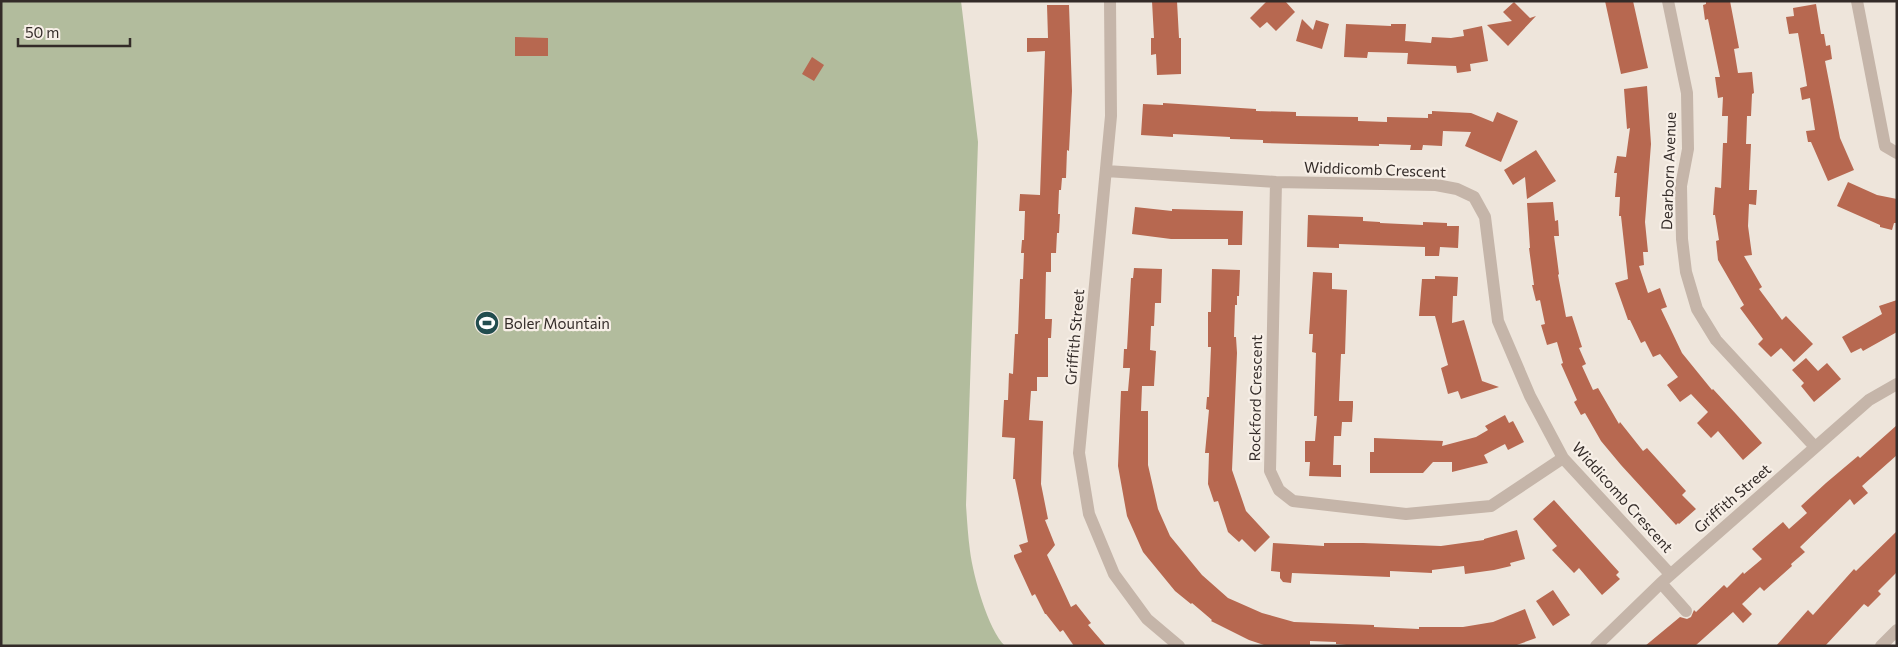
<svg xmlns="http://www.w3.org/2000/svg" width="1898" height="647" viewBox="0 0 1898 647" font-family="Commissioner,sans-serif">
<rect width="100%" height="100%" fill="#eee5db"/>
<path fill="#b2bc9d" d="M 1,1 L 961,1 L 978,142 L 966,505 C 967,520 968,536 970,551 C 973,575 988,630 1005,646 L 1,646 Z"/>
<path fill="#b76850" d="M 1152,1 L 1177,1 L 1179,38 L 1181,38 L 1181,74 L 1157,75 L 1156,54 L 1151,55 L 1151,38 L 1154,38 Z
M 1267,1 L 1285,1 L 1295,12 L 1276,31 L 1267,22 L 1260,28 L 1250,18 Z
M 1605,1 L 1633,1 L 1648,68 L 1621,74 Z
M 1706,1 L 1730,1 L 1739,48 L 1734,49 L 1738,73 L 1752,72 L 1754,93 L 1752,94 L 1751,116 L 1747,116 L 1746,144 L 1751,144 L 1749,190 L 1757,190 L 1756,205 L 1749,204 L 1748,226 L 1752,255 L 1744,256 L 1762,287 L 1759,289 L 1782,320 L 1786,316 L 1813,344 L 1794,362 L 1781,348 L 1771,357 L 1758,344 L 1763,339 L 1740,308 L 1744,305 L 1718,260 L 1716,241 L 1719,240 L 1715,215 L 1713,215 L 1715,187 L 1721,188 L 1723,143 L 1727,143 L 1728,116 L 1722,116 L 1723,97 L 1718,98 L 1715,77 L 1720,77 L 1708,19 L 1705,20 L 1703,5 L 1706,4 Z
M 1514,2 L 1530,18 L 1536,16 L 1508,46 L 1487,25 L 1512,21 L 1503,12 Z
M 1816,4 L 1821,34 L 1824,34 L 1826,46 L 1830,45 L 1832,59 L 1825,61 L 1840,138 L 1854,170 L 1828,181 L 1811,142 L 1808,142 L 1806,131 L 1815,130 L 1810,98 L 1802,100 L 1800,88 L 1807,86 L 1805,73 L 1798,33 L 1789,34 L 1786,17 L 1794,16 L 1793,8 Z
M 1047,5 L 1069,5 L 1072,91 L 1069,151 L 1067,150 L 1066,178 L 1062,178 L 1061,190 L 1059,190 L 1058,214 L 1060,214 L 1059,233 L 1057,233 L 1056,253 L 1051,253 L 1051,272 L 1046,272 L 1045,319 L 1052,319 L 1051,338 L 1048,338 L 1048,377 L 1037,377 L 1037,391 L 1031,391 L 1029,420 L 1043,421 L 1041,484 L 1048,519 L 1045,520 L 1055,545 L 1047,555 L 1071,607 L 1076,604 L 1091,623 L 1088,625 L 1106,646 L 1074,646 L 1063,630 L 1060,632 L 1046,614 L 1045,614 L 1035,594 L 1032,596 L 1014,557 L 1014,555 L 1022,552 L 1019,545 L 1028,542 L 1015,479 L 1013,479 L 1015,438 L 1002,437 L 1004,400 L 1008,400 L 1009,373 L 1013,374 L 1015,334 L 1018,334 L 1020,279 L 1023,279 L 1024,253 L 1021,253 L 1022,240 L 1024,240 L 1025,211 L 1019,211 L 1020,194 L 1040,195 L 1045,51 L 1027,52 L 1027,38 L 1048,38 Z
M 1302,19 L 1313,30 L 1316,20 L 1329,24 L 1322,49 L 1296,41 Z
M 1346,24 L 1391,26 L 1391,24 L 1406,24 L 1405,41 L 1431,43 L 1432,37 L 1451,38 L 1464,36 L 1463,30 L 1482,26 L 1488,61 L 1470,64 L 1471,71 L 1457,73 L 1456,66 L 1407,64 L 1408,53 L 1368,52 L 1367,58 L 1344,57 Z
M 515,37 L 548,38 L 548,56 L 515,56 Z
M 812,57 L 824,65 L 814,81 L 802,74 Z
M 1647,86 L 1651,144 L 1645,222 L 1648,252 L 1643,252 L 1644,265 L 1639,266 L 1648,293 L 1660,288 L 1667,307 L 1661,309 L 1682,353 L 1712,390 L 1713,389 L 1736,414 L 1762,443 L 1743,460 L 1718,431 L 1711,438 L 1697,423 L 1708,412 L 1691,394 L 1680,402 L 1667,385 L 1678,377 L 1660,354 L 1653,357 L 1645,341 L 1641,343 L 1630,320 L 1628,320 L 1615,283 L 1628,279 L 1621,216 L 1619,216 L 1620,197 L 1615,197 L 1617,173 L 1614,173 L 1617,156 L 1626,157 L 1630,128 L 1627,129 L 1624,89 Z
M 1163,103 L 1256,109 L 1256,111 L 1296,112 L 1296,116 L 1358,117 L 1358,121 L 1387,122 L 1387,117 L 1428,118 L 1428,114 L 1432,114 L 1432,111 L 1471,113 L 1493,122 L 1497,112 L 1518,121 L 1501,162 L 1465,146 L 1471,132 L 1443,131 L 1442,146 L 1423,145 L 1422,150 L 1410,150 L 1411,145 L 1379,144 L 1379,146 L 1263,143 L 1263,140 L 1230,139 L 1230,137 L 1173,134 L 1173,137 L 1141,135 L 1143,104 L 1163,105 Z
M 1536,150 L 1556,181 L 1527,199 L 1525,177 L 1513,185 L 1504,170 Z
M 1848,182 L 1877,195 L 1897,199 L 1897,223 L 1894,223 L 1892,230 L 1880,227 L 1880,225 L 1837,206 Z
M 1553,202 L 1555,221 L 1558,220 L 1559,236 L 1554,236 L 1559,274 L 1558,275 L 1566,317 L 1572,316 L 1582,347 L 1579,348 L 1586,364 L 1582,366 L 1593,390 L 1598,388 L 1619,424 L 1620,422 L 1643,451 L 1647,448 L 1686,491 L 1682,495 L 1696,509 L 1679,524 L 1678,523 L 1676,525 L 1621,465 L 1601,441 L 1585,413 L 1581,415 L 1574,402 L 1577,400 L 1561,364 L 1563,363 L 1557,342 L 1547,345 L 1541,325 L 1545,324 L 1540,300 L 1536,301 L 1532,285 L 1534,285 L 1529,248 L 1530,248 L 1527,203 Z
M 1135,207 L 1172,211 L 1172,209 L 1243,211 L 1242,245 L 1228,245 L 1228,239 L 1171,239 L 1132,234 Z
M 1308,215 L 1363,217 L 1363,221 L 1380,222 L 1380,223 L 1423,225 L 1423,222 L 1447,223 L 1447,226 L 1459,226 L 1458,248 L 1440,247 L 1439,256 L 1425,256 L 1425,247 L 1339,244 L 1339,248 L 1307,247 Z
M 1134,268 L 1162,269 L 1161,303 L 1155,303 L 1154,326 L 1151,326 L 1150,350 L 1156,351 L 1154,386 L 1142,386 L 1141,411 L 1148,411 L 1148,465 L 1158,509 L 1170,536 L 1202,575 L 1228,598 L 1262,613 L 1294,622 L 1374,625 L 1374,627 L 1419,629 L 1419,627 L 1463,627 L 1493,622 L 1525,609 L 1536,638 L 1514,646 L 1357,646 L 1336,644 L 1336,642 L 1310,641 L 1310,646 L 1267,646 L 1249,640 L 1211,621 L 1212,620 L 1192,603 L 1191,604 L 1175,591 L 1143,552 L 1127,516 L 1118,466 L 1121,391 L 1128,391 L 1130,368 L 1123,368 L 1124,349 L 1127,349 L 1131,278 L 1133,278 Z
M 1212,269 L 1240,270 L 1239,296 L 1237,296 L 1237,305 L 1235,305 L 1234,337 L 1236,337 L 1237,353 L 1232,470 L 1246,511 L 1270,537 L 1255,552 L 1242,539 L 1239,542 L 1228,532 L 1218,501 L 1214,502 L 1208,484 L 1209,453 L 1205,453 L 1209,410 L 1206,409 L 1207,397 L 1209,397 L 1211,347 L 1208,347 L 1208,312 L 1211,312 Z
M 1313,272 L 1332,273 L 1332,289 L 1347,290 L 1345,354 L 1341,354 L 1339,401 L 1353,401 L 1353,407 L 1352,422 L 1342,422 L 1341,436 L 1334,436 L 1333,465 L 1341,465 L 1341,477 L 1309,476 L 1310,462 L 1305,462 L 1305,441 L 1315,441 L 1317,416 L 1314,416 L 1316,353 L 1312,352 L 1313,334 L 1309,334 Z
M 1435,276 L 1458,277 L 1457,296 L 1453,296 L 1452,323 L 1464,320 L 1482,381 L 1499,387 L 1461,399 L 1458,391 L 1448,394 L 1441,368 L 1448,365 L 1435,316 L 1419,316 L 1422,279 L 1435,279 Z
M 1897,300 L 1897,332 L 1863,351 L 1861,348 L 1851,353 L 1842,337 L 1882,314 L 1879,306 Z
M 1806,358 L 1818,371 L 1827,363 L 1841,379 L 1814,402 L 1801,386 L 1804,383 L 1792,370 Z
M 1505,415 L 1509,423 L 1513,421 L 1524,442 L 1508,450 L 1505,444 L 1484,455 L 1488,463 L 1452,472 L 1452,462 L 1433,462 L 1423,473 L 1370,473 L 1370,452 L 1374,452 L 1374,438 L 1443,441 L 1442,446 L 1476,437 L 1488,430 L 1485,426 Z
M 1897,425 L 1897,455 L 1862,486 L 1868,493 L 1854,505 L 1850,499 L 1800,547 L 1805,552 L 1791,564 L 1792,566 L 1764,591 L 1760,587 L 1742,604 L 1752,614 L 1743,623 L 1733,612 L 1695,646 L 1645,646 L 1680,617 L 1687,619 L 1691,617 L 1694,610 L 1696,612 L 1724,585 L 1727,588 L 1743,572 L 1744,574 L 1762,559 L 1752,549 L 1783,522 L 1789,529 L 1807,513 L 1801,506 L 1826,483 L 1858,456 L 1860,458 Z
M 1554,500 L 1619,572 L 1616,575 L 1620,579 L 1602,595 L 1579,568 L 1574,573 L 1552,550 L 1557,546 L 1533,519 Z
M 1517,530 L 1525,559 L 1510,563 L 1511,566 L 1494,570 L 1465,574 L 1464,566 L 1432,570 L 1432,573 L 1390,571 L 1390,577 L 1292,573 L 1291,583 L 1283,582 L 1280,578 L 1280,572 L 1271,571 L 1273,543 L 1324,546 L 1324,543 L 1363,543 L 1441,546 L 1484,540 L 1484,539 Z
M 1897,531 L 1897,572 L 1878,591 L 1881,594 L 1868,607 L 1864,604 L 1825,646 L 1776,646 L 1808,610 L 1813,615 L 1854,569 L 1856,571 Z
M 1553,590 L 1570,615 L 1553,626 L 1536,601 Z"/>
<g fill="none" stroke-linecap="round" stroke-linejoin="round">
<path stroke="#c5b5a9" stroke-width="12" d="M 1110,1 L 1111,116 L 1079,453 L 1089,514 L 1114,574 L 1147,619 L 1179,646
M 1668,1 L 1687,93 L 1688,149 L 1681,186 L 1682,239 L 1686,272 L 1697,309 L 1716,340 L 1815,447
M 1857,1 L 1885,146 L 1897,153
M 1106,171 L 1276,182 L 1436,185 L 1457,189 L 1474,197 L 1485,217 L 1498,321 L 1530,396 L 1563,458 L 1670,574
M 1276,182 L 1270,471 L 1279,490 L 1293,501 L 1406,514 L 1491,506 L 1563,458
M 1661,583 L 1686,611
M 1596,646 L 1661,583 L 1869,400 L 1897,384
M 1881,646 L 1897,630"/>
</g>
<defs>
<g id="stadium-disc" transform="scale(1.25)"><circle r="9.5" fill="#224d4f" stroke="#f7efe7"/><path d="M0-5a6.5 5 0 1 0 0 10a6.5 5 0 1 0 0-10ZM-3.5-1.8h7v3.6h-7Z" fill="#fff"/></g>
</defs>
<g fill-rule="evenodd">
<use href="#stadium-disc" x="487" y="323"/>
</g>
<g text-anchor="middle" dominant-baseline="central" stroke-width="4.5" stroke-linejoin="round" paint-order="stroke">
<g font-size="15" fill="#332b28" stroke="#f7efe7">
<text transform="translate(1375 169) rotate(2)">Widdicomb Crescent</text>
<text transform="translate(1668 171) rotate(-88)">Dearborn Avenue</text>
<text transform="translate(1074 337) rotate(-85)">Griffith Street</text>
<text transform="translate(1255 398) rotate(-89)">Rockford Crescent</text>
<text transform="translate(1623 497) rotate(48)">Widdicomb Crescent</text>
<text transform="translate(1732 498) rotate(-41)">Griffith Street</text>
</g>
<g font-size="15" fill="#332b28" stroke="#f7efe7" text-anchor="start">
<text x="504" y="323">Boler Mountain</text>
</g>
</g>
<rect width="1898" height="647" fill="none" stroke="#332b28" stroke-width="5"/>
<path d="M18 38v8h112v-8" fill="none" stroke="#332b28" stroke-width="2.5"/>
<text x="25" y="38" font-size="15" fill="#332b28" stroke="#f7efe7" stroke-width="4" paint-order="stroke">50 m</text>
</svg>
